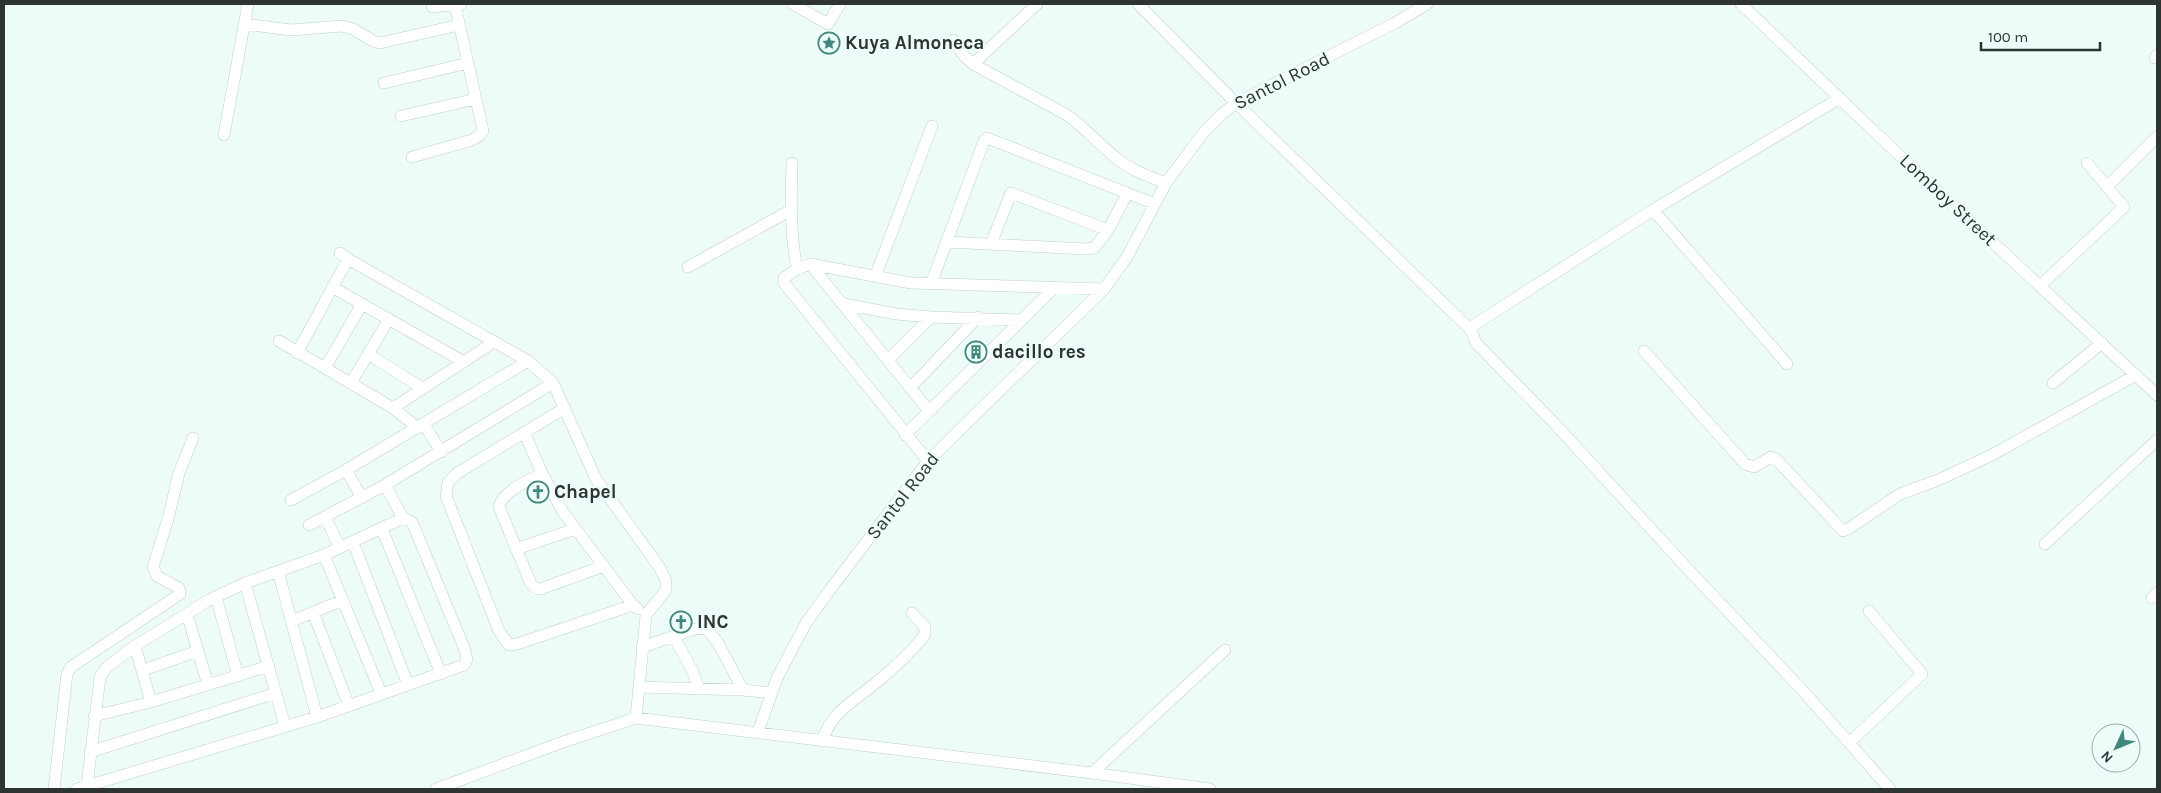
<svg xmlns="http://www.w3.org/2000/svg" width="2161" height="793" viewBox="0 0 2161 793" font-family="Karla,sans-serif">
<rect width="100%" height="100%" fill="#edfcf9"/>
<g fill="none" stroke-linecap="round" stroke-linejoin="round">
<g stroke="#c0cfcc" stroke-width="12">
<path id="minor" d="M 793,4 L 828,24 L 840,4
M 1138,4 L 1236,103 L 1471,330
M 1741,4 L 1900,156 L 2157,395
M 432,7 L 461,4
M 244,24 L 291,30 L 342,26 L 353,29 L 373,41 L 380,43 L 459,25
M 953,40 L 964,56 L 973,64 L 1067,115 C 1086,128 1101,147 1120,161 C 1133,171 1150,177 1166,183
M 2155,58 L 2157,55
M 973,64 L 1037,4
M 384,83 L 468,63
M 1840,98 L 1653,210 L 1474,325 L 1471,330 L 1476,343 L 1555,424 L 1685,566 L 1804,692 L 1890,789
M 401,116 L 476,99
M 224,135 L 248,4
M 412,157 L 472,140 L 479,136 L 483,131 L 455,5
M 792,163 C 791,198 790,234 797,269
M 2108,186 L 2157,137
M 1653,210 L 1787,364
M 946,242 L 1087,249 L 1094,248 L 1108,230 L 1127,194
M 991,244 L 1011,193 L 1108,230
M 340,253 L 348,259 L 528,361 L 553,383 L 596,479 L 660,568 L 666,581 L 666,590 L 646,615 L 636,718
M 810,264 L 929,411
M 688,267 L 791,210
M 875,277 L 932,126
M 931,284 L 984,141 L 987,138 L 1155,204
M 2040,286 L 2124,207 L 2087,163
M 332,287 L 464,362
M 844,304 L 896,314 L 931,317 L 1021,320
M 279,341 L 393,408 L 418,428
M 1644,351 L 1745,464 L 1754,467 L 1771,457 L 1776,459 L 1843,531 L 1848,529 L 1900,494 L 1938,480 L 1990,456 L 2136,375
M 297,353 L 348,259
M 368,354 L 422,388
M 888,360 L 931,317
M 325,368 L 362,304
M 351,383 L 389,319
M 2053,383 L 2102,343
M 910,388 L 978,317
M 393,408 L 494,342
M 565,408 L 456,474 L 448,483 L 446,496 L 499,631 L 509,645 L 517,644 L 633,605
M 424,424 L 441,452
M 524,432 L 542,473 L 563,512 L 633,605 L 638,609
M 905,435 L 1054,288
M 928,461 L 784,283 L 784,278 L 797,269 L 810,264 L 911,283 L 1104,289
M 346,470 L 362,498
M 542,473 C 529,481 502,491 499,507 L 531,584 L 537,589 L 540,589 L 604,566
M 385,485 L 403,518
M 291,500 L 346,470 L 528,361
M 325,517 L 340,548
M 309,525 L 385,485 L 553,383
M 382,529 L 441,674
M 353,542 L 408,685
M 2045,544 L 2157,440
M 516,549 L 575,529
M 324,555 L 381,693
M 278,571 L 317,717
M 245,583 L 285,726
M 216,597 L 238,676
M 2152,598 L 2157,593
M 313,612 L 349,706
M 187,614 L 208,685
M 292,621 L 343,600
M 674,637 L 692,670 L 699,689
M 135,646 L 151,702
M 642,647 L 695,629 L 706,628 L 718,643 L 743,690
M 143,670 L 198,651
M 639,687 L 743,690 L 771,693
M 94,716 L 151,702 L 269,666
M 758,732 L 777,678 L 806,623 L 829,591 L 928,461 L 1104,289 L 1127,257 L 1166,183 L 1204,132 L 1222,114 L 1236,103 L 1395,23 L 1427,4
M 822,741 C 832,711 854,701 877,682 C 894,668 911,652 925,635 L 925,627 L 912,613
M 1849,743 L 1922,674 L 1869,611
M 90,752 L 276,693
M 1092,773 L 1225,650
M 54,789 L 67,674 L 71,667 L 180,594 L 179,588 L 157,576 L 153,567 L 168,519 L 179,473 L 193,438
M 77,789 L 317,717 L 464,665 L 467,660 L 465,650 L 412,522 L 403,518 L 324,555 L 245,583 L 209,600 L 135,646 L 107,667 L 100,677 L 87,786
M 436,789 L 566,741 L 636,718 L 1092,773 L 1210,789"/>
</g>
<use href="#minor" stroke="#fff" stroke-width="11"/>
</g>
<defs>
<g id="sight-ring" transform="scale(1.125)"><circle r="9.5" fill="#edfcf9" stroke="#42877d" stroke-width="1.5"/><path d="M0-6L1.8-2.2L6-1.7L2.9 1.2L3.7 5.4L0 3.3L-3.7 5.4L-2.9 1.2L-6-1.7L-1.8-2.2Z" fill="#42877d"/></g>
<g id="building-ring" transform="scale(1.125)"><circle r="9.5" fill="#edfcf9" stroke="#42877d" stroke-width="1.5"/><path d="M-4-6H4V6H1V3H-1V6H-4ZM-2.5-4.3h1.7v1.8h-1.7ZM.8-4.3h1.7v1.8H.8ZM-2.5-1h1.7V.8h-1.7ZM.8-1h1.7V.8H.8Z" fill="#42877d"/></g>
<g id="church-ring" transform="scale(1.125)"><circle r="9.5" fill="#edfcf9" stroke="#42877d" stroke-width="1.5"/><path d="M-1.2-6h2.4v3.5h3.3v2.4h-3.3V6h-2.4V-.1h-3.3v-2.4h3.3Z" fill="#42877d"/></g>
</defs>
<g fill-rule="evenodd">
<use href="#sight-ring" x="829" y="43"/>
<use href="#building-ring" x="976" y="352"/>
<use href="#church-ring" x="538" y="492"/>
<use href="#church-ring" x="681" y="622"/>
</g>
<g text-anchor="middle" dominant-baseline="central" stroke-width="5" stroke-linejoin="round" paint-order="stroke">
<g font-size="19" font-weight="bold" fill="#2e3433" stroke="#edfcf9" text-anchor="start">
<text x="845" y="43">Kuya Almoneca</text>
<text x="992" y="352">dacillo res</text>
<text x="554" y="492">Chapel</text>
<text x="697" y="622">INC</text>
</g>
<g font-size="19" fill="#2e3433" stroke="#edfcf9">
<text transform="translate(1282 81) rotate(-27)">Santol Road</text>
<text transform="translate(1948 200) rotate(43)">Lomboy Street</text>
<text transform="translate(903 496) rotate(-52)">Santol Road</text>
</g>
</g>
<rect width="2161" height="793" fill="none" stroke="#2e3433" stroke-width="10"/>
<g transform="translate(2116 748) rotate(226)"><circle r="24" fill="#edfcf9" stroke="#a1acaa"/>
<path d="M0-4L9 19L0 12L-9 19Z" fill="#42877d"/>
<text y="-8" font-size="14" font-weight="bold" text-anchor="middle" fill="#2e3433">N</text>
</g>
<path d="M1981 42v8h119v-8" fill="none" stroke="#2e3433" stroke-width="2.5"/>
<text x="1988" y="42" font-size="15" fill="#2e3433" stroke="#edfcf9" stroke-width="4" paint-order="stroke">100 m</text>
</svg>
